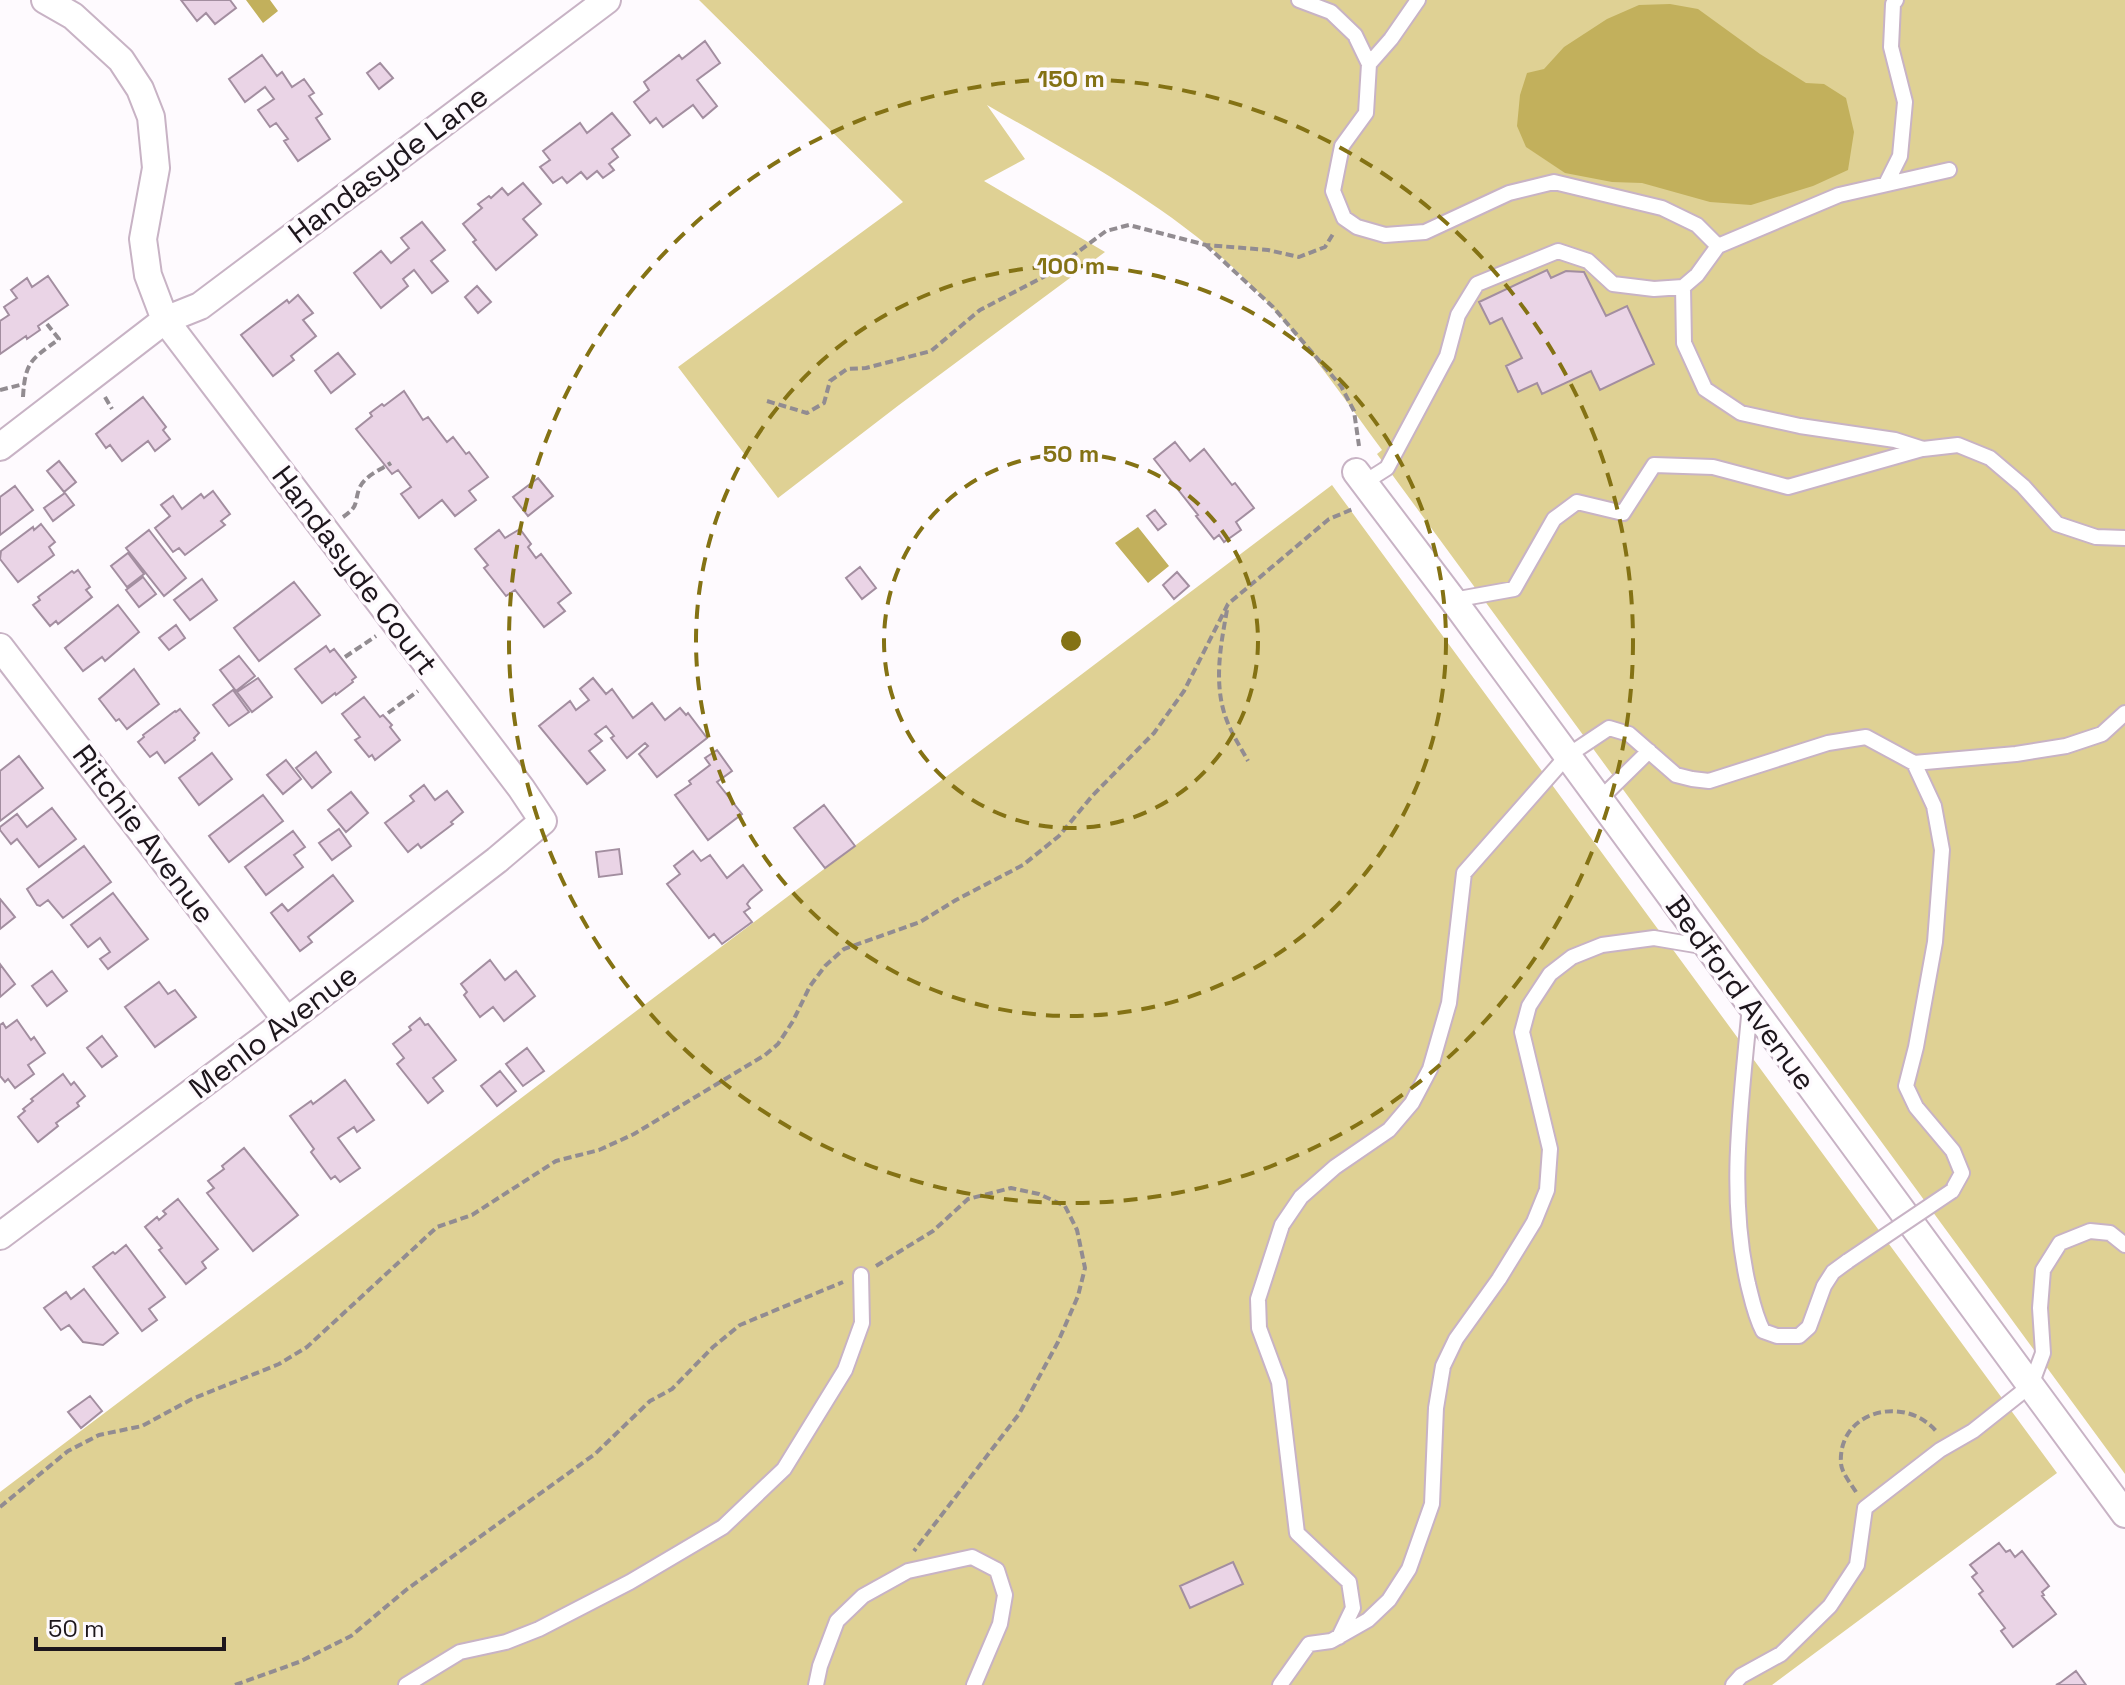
<svg xmlns="http://www.w3.org/2000/svg" width="2125" height="1685" viewBox="0 0 2125 1685" font-family="'Space Grotesk',sans-serif">
<rect width="100%" height="100%" fill="#fefafe"/>
<path fill="#dfd194" d="M 699,0 L 2125,0 L 2125,1474 L 1377,454 L 1382,450 C 1336,387 1292,323 1236,270 C 1162,202 1074,155 987,105 L 1025,159 L 984,181 L 1105,252 L 899,405 L 778,498 L 678,367 L 903,202 Z
M 1332,485 L 2057,1473 L 1772,1685 L 0,1685 L 0,1492 Z"/>
<path fill="#c2b05c" d="M 246,0 L 270,0 L 278,11 L 263,23 Z
M 1670,4 L 1698,9 L 1760,54 L 1806,83 L 1824,84 L 1846,98 L 1854,132 L 1848,170 L 1813,186 L 1751,205 L 1710,202 L 1642,183 L 1612,182 L 1565,173 L 1526,147 L 1517,126 L 1520,95 L 1527,73 L 1544,69 L 1564,47 L 1607,19 L 1639,5 Z
M 1138,527 L 1169,566 L 1148,583 L 1115,543 Z"/>
<path fill="#ead4e6" stroke="#a38ea0" stroke-width="2" d="M 181,0 L 230,0 L 236,8 L 215,24 L 206,13 L 197,21 Z
M 705,41 L 720,63 L 697,80 L 717,106 L 703,118 L 693,105 L 663,127 L 656,118 L 650,123 L 634,102 L 649,90 L 644,82 L 679,55 L 682,59 Z
M 262,55 L 277,76 L 282,72 L 292,87 L 304,79 L 314,93 L 309,96 L 322,114 L 316,118 L 330,139 L 298,161 L 284,141 L 288,139 L 276,123 L 270,127 L 258,110 L 274,99 L 265,87 L 245,102 L 229,79 Z
M 380,63 L 393,78 L 379,89 L 367,73 Z
M 612,113 L 630,135 L 612,149 L 618,157 L 609,164 L 614,170 L 603,178 L 597,171 L 587,179 L 581,172 L 567,183 L 562,177 L 553,183 L 540,167 L 550,160 L 543,151 L 580,123 L 587,133 Z
M 523,183 L 541,204 L 523,219 L 537,235 L 496,270 L 473,242 L 476,240 L 463,224 L 482,208 L 478,204 L 489,196 L 491,198 L 502,188 L 508,195 Z
M 422,222 L 445,250 L 431,261 L 448,281 L 432,293 L 414,270 L 403,279 L 408,286 L 381,308 L 354,273 L 381,251 L 391,263 L 409,248 L 401,238 Z
M 1547,270 L 1551,278 L 1566,271 L 1584,272 L 1606,316 L 1627,306 L 1654,364 L 1600,390 L 1591,371 L 1542,394 L 1537,383 L 1518,392 L 1506,366 L 1522,358 L 1502,318 L 1490,324 L 1479,302 Z
M 48,276 L 68,305 L 38,326 L 40,330 L 27,339 L 26,336 L 0,354 L 0,321 L 9,315 L 4,307 L 17,298 L 11,290 L 27,278 L 32,287 Z
M 477,286 L 491,302 L 478,313 L 465,297 Z
M 298,295 L 313,313 L 303,320 L 316,336 L 291,356 L 294,360 L 273,376 L 241,335 L 287,300 L 289,303 Z
M 338,353 L 355,374 L 331,393 L 315,371 Z
M 404,391 L 423,420 L 428,417 L 447,442 L 453,437 L 466,454 L 469,452 L 488,477 L 469,491 L 476,500 L 455,516 L 442,500 L 419,518 L 401,494 L 411,487 L 398,470 L 392,474 L 356,429 L 372,416 L 370,413 L 382,404 L 384,406 Z
M 143,397 L 166,427 L 163,430 L 170,439 L 155,451 L 148,441 L 122,461 L 110,445 L 106,448 L 96,434 Z
M 1175,442 L 1190,461 L 1204,449 L 1232,485 L 1235,483 L 1254,508 L 1236,522 L 1241,530 L 1224,542 L 1219,535 L 1214,539 L 1196,516 L 1198,515 L 1154,459 Z
M 59,461 L 76,482 L 64,492 L 47,471 Z
M 538,478 L 553,496 L 528,516 L 513,497 Z
M 15,486 L 33,510 L 0,535 L 0,497 Z
M 213,491 L 230,514 L 221,521 L 225,525 L 185,555 L 179,548 L 173,552 L 155,528 L 170,516 L 161,505 L 173,496 L 182,509 L 201,494 L 204,498 Z
M 65,493 L 74,505 L 53,521 L 44,508 Z
M 1155,510 L 1166,524 L 1158,530 L 1147,516 Z
M 41,524 L 55,542 L 49,547 L 54,555 L 18,582 L 0,559 L 1,551 L 33,527 L 34,530 Z
M 520,529 L 531,544 L 528,547 L 536,558 L 541,554 L 571,593 L 558,603 L 565,611 L 544,627 L 515,590 L 506,596 L 484,568 L 488,565 L 475,549 L 499,530 L 505,538 Z
M 149,530 L 186,578 L 164,596 L 126,548 Z
M 128,553 L 144,574 L 127,587 L 111,566 Z
M 860,567 L 876,588 L 862,599 L 846,578 Z
M 78,570 L 90,587 L 86,590 L 92,597 L 58,624 L 56,621 L 50,626 L 33,605 L 40,600 L 38,597 L 72,571 L 74,573 Z
M 1177,572 L 1189,586 L 1174,599 L 1163,585 Z
M 143,577 L 156,594 L 139,607 L 126,590 Z
M 202,579 L 217,600 L 190,620 L 174,600 Z
M 294,582 L 320,615 L 259,661 L 234,628 Z
M 118,605 L 139,632 L 105,661 L 102,657 L 83,671 L 65,648 Z
M 176,625 L 185,638 L 169,650 L 159,638 Z
M 326,646 L 330,652 L 334,649 L 356,677 L 352,680 L 353,682 L 336,695 L 335,693 L 322,703 L 295,669 Z
M 239,656 L 255,676 L 236,691 L 220,670 Z
M 134,669 L 159,704 L 127,729 L 119,719 L 116,721 L 99,699 Z
M 258,678 L 272,697 L 252,712 L 237,692 Z
M 593,678 L 606,694 L 612,689 L 633,718 L 652,703 L 665,720 L 680,708 L 686,715 L 688,713 L 707,738 L 657,777 L 639,754 L 648,746 L 645,743 L 627,758 L 611,738 L 614,736 L 606,726 L 595,734 L 602,741 L 589,751 L 605,770 L 587,784 L 539,726 L 570,701 L 576,710 L 589,700 L 580,689 Z
M 233,690 L 249,712 L 229,726 L 213,705 Z
M 364,697 L 380,717 L 383,715 L 392,725 L 390,727 L 400,740 L 375,760 L 372,755 L 369,757 L 355,740 L 360,737 L 342,714 Z
M 180,709 L 199,733 L 194,738 L 195,740 L 165,763 L 157,752 L 150,757 L 138,742 L 144,737 L 143,735 L 175,711 L 176,712 Z
M 717,750 L 732,771 L 717,782 L 742,814 L 708,840 L 675,795 L 691,784 L 689,781 L 710,765 L 705,758 Z
M 316,752 L 331,772 L 312,788 L 296,768 Z
M 212,753 L 232,779 L 199,805 L 179,778 Z
M 19,756 L 43,788 L 0,821 L 0,771 Z
M 286,760 L 301,779 L 283,794 L 267,775 Z
M 424,785 L 435,800 L 447,791 L 463,812 L 451,822 L 453,824 L 421,848 L 418,844 L 408,852 L 385,823 L 414,801 L 410,796 Z
M 351,792 L 368,813 L 346,832 L 328,810 Z
M 263,795 L 283,821 L 229,862 L 209,836 Z
M 824,805 L 855,846 L 825,868 L 794,828 Z
M 52,808 L 76,839 L 39,867 L 17,839 L 11,844 L 0,830 L 0,827 L 17,814 L 27,827 Z
M 339,829 L 351,846 L 332,860 L 319,843 Z
M 293,831 L 305,847 L 294,855 L 303,867 L 266,895 L 245,867 Z
M 84,846 L 111,882 L 63,918 L 48,900 L 40,906 L 37,905 L 27,889 Z
M 619,849 L 622,874 L 599,877 L 596,852 Z
M 693,851 L 701,861 L 710,855 L 727,878 L 743,865 L 762,890 L 750,900 L 747,904 L 750,908 L 744,912 L 752,922 L 722,944 L 714,934 L 709,938 L 667,884 L 680,874 L 674,866 Z
M 333,875 L 353,901 L 308,937 L 312,942 L 300,951 L 271,913 L 282,904 L 288,911 Z
M 113,893 L 148,939 L 108,969 L 100,959 L 110,952 L 100,938 L 88,947 L 71,925 Z
M 0,899 L 15,917 L 0,929 Z
M 490,960 L 505,980 L 516,971 L 535,996 L 504,1021 L 493,1007 L 480,1017 L 464,995 L 467,992 L 461,984 Z
M 0,964 L 15,984 L 0,997 Z
M 52,971 L 67,991 L 47,1006 L 32,986 Z
M 159,982 L 168,994 L 175,990 L 196,1017 L 155,1047 L 125,1007 Z
M 420,1018 L 425,1025 L 428,1024 L 456,1060 L 433,1078 L 443,1091 L 428,1103 L 397,1064 L 404,1058 L 393,1044 L 411,1030 L 409,1027 Z
M 17,1020 L 31,1040 L 34,1037 L 45,1053 L 28,1065 L 34,1074 L 15,1088 L 8,1079 L 5,1082 L 0,1076 L 0,1025 L 3,1023 L 6,1028 Z
M 102,1036 L 117,1056 L 102,1067 L 87,1048 Z
M 527,1048 L 544,1071 L 523,1086 L 506,1064 Z
M 500,1071 L 516,1091 L 497,1106 L 481,1086 Z
M 63,1074 L 71,1085 L 74,1082 L 85,1096 L 77,1103 L 79,1106 L 56,1123 L 58,1126 L 38,1142 L 18,1117 L 25,1111 L 23,1109 L 33,1101 L 31,1099 Z
M 345,1080 L 374,1120 L 357,1132 L 354,1127 L 338,1138 L 360,1168 L 340,1182 L 335,1176 L 331,1179 L 311,1152 L 314,1149 L 290,1116 L 311,1101 L 313,1104 Z
M 244,1148 L 298,1215 L 253,1251 L 207,1193 L 214,1188 L 208,1181 L 224,1169 L 222,1166 Z
M 178,1199 L 218,1249 L 202,1262 L 206,1268 L 186,1284 L 159,1250 L 162,1248 L 145,1227 L 157,1217 L 159,1220 L 166,1214 L 163,1211 Z
M 126,1245 L 165,1297 L 149,1309 L 157,1320 L 142,1331 L 93,1267 L 113,1252 L 115,1254 Z
M 84,1289 L 118,1333 L 103,1345 L 83,1342 L 69,1325 L 61,1330 L 44,1308 L 66,1292 L 71,1299 Z
M 90,1396 L 102,1411 L 81,1428 L 68,1412 Z
M 1999,1543 L 2006,1552 L 2010,1550 L 2015,1557 L 2022,1551 L 2049,1586 L 2042,1592 L 2044,1595 L 2042,1596 L 2056,1614 L 2013,1647 L 2001,1631 L 2005,1628 L 1979,1594 L 1983,1591 L 1972,1577 L 1977,1573 L 1970,1565 Z
M 1233,1562 L 1243,1584 L 1190,1608 L 1180,1586 Z
M 2076,1671 L 2086,1685 L 2056,1685 L 2060,1683 Z"/>
<g fill="none" stroke-linecap="round" stroke-linejoin="round">
<g stroke="#c8b3c5" stroke-width="18">
<path id="lane" d="M 1299,0 L 1331,12 L 1355,35 L 1369,64 L 1366,113 L 1342,146 L 1333,191 L 1344,218 L 1357,227 L 1385,235 L 1425,232 L 1509,193 L 1554,182 L 1662,208 L 1697,225 L 1718,246 L 1697,275 L 1683,287 L 1654,289 L 1613,284 L 1588,261 L 1558,251 L 1477,284 L 1458,315 L 1447,356 L 1387,468 L 1365,482
M 1369,64 L 1391,39 L 1418,0
M 1886,184 L 1900,156 L 1905,102 L 1891,47 L 1893,4 L 1896,0
M 1718,246 L 1839,195 L 1949,170
M 1683,287 L 1684,343 L 1705,389 L 1741,413 L 1800,426 L 1895,440 L 1923,449 L 1958,445 L 1990,458 L 2023,486 L 2057,524 L 2096,537 L 2125,538
M 1453,600 L 1514,589 L 1554,519 L 1577,502 L 1623,513 L 1654,465 L 1713,467 L 1788,487 L 1922,449
M 1914,763 L 1934,806 L 1942,850 L 1935,942 L 1916,1047 L 1906,1086 L 1916,1107 L 1953,1151 L 1962,1173 L 1952,1191
M 1599,800 L 1649,751
M 1750,1005 C 1742,1098 1727,1191 1748,1284 C 1752,1300 1755,1316 1763,1331 L 1777,1336 L 1799,1336 L 1809,1327 L 1824,1286 L 1833,1272 L 1848,1261
M 1339,1637 L 1353,1608 L 1349,1582 L 1297,1533 L 1279,1382 L 1259,1328 L 1258,1299 L 1282,1225 L 1301,1197 L 1335,1167 L 1389,1130 L 1412,1103 L 1430,1069 L 1449,1003 L 1464,873 L 1567,756 L 1609,728 L 1629,734 L 1676,775 L 1692,779 L 1709,781 L 1828,743 L 1866,737 L 1914,763 L 2016,754 L 2066,746 L 2102,734 L 2125,713
M 406,1685 L 460,1652 L 506,1642 L 539,1629 L 630,1582 L 723,1527 L 784,1469 L 845,1370 L 862,1323 L 861,1275
M 816,1685 L 820,1666 L 837,1621 L 863,1596 L 908,1571 L 972,1557 L 997,1570 L 1005,1595 L 1000,1624 L 974,1685
M 1280,1685 L 1309,1644 L 1331,1641 L 1368,1620 L 1389,1600 L 1409,1569 L 1432,1504 L 1436,1408 L 1443,1366 L 1456,1339 L 1499,1279 L 1534,1222 L 1547,1190 L 1550,1149 L 1522,1032 L 1529,1006 L 1550,974 L 1572,957 L 1602,945 L 1654,938 L 1707,947
M 1733,1685 L 1741,1676 L 1781,1654 L 1830,1606 L 1857,1565 L 1865,1508 L 1940,1450 L 1973,1431 L 2031,1385 L 2043,1353 L 2040,1308 L 2043,1270 L 2060,1243 L 2090,1231 L 2110,1233 L 2125,1245"/>
</g>
<g stroke="#c8b3c5" stroke-width="30">
<path id="street" d="M 0,447 L 165,320 L 200,306 L 607,0
M 1356,472 L 1453,600 L 2125,1514
M 0,647 L 287,1021
M 0,1236 L 287,1021 L 497,860 L 543,821 L 521,788 L 165,320 L 148,275 L 143,239 L 156,168 L 151,117 L 140,89 L 121,60 L 73,16 L 45,0"/>
</g>
<path stroke="#928c91" stroke-width="4" stroke-dasharray="8 4" stroke-linecap="butt" d="M 1206,245 L 1273,307 L 1341,386 L 1354,411 L 1359,446
M 0,390 L 24,384
M 23,397 C 25,361 32,359 59,339 L 47,324
M 105,397 L 112,409
M 767,401 L 807,413 L 824,403 L 830,381 L 847,369 L 866,368 L 931,351 L 980,310 L 1047,275 L 1106,231 L 1129,225 L 1206,245 L 1268,250 L 1299,257 L 1325,247 L 1333,234
M 343,517 C 359,506 354,504 359,489 C 364,476 380,470 391,463
M 1227,610 C 1220,649 1212,690 1230,728 C 1235,739 1242,750 1248,761
M 345,657 L 376,636
M 388,713 L 418,691
M 876,1266 L 933,1231 L 968,1199 L 1011,1188 L 1039,1194 L 1065,1206 L 1077,1230 L 1085,1268 L 1078,1296 L 1058,1342 L 1019,1414 L 914,1551
M 1856,1492 C 1851,1484 1842,1473 1841,1464 C 1837,1411 1904,1394 1936,1431
M 0,1507 L 68,1451 L 99,1435 L 142,1426 L 192,1399 L 279,1364 L 307,1347 L 437,1227 L 472,1215 L 556,1161 L 599,1150 L 634,1134 L 765,1055 L 778,1044 L 793,1021 L 810,986 L 825,966 L 844,949 L 920,922 L 956,900 L 1023,865 L 1059,836 L 1093,795 L 1154,733 L 1184,691 L 1228,604 L 1329,519 L 1353,509
M 235,1685 L 299,1662 L 351,1636 L 406,1590 L 595,1454 L 650,1401 L 672,1389 L 713,1347 L 740,1325 L 843,1282"/>
<use href="#lane" stroke="#fff" stroke-width="14"/>
<use href="#street" stroke="#fff" stroke-width="26"/>
<g stroke="#c8b3c5" stroke-width="18" stroke-linecap="butt">
<path id="lane-bridge" d="M 1848,1261 L 1952,1191"/>
</g>
<use href="#lane-bridge" stroke="#fff" stroke-width="14"/>
</g>
<g fill="none" stroke="#847214" stroke-width="4" stroke-dasharray="14 10">
<circle cx="1071" cy="641" r="187"/>
<circle cx="1071" cy="641" r="375"/>
<circle cx="1071" cy="641" r="562"/>
</g>
<g text-anchor="middle" dominant-baseline="central" stroke-width="7" stroke-linejoin="round" paint-order="stroke">
<g font-size="30" fill="#1d161c" stroke="#fefafe">
<text transform="translate(388 164) rotate(-37)">Handasyde Lane</text>
<text transform="translate(355 570) rotate(53)">Handasyde Court</text>
<text transform="translate(144 834) rotate(53)">Ritchie Avenue</text>
<text transform="translate(1741 993) rotate(54)">Bedford Avenue</text>
<text transform="translate(273 1031) rotate(-37)">Menlo Avenue</text>
</g>
</g>
<circle cx="1071" cy="641" r="12" fill="#847214" stroke="#fefafe" stroke-width="4"/>
<g font-size="24" text-anchor="middle" font-weight="bold" fill="#847214" stroke="#fefafe" stroke-width="7" stroke-linejoin="round" paint-order="stroke">
<text x="1071" y="87">150 m</text>
<text x="1071" y="274">100 m</text>
<text x="1071" y="462">50 m</text>
</g>
<path d="M36 1637v12h188v-12" fill="none" stroke="#1d161c" stroke-width="4"/>
<text x="48" y="1637" font-size="24" fill="#1d161c" stroke="#fefafe" stroke-width="6" paint-order="stroke">50 m</text>
</svg>
